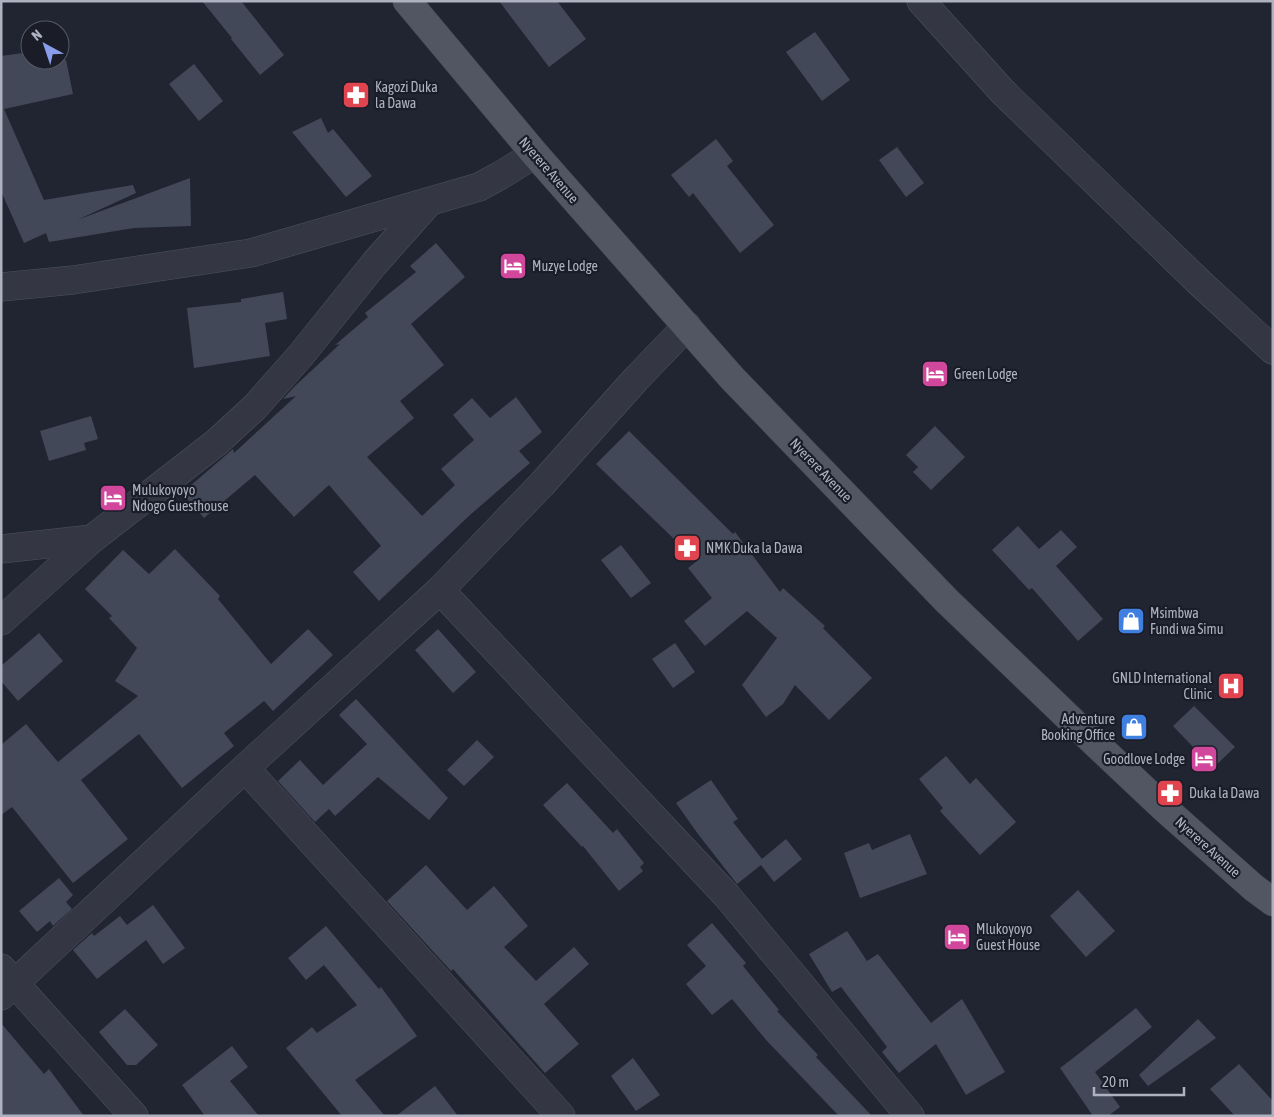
<svg xmlns="http://www.w3.org/2000/svg" width="1274" height="1117" viewBox="0 0 1274 1117" font-family="'Asap Condensed',sans-serif">
<rect width="100%" height="100%" fill="#212532"/>
<path fill="#424857" d="M 202,1 L 241,1 L 284,55 L 260,75 L 231,39 L 232,38 Z
M 499,1 L 557,1 L 586,39 L 549,67 Z
M 815,32 L 850,80 L 822,101 L 786,52 Z
M 30,52 L 30,60 L 66,60 L 73,94 L 4,109 L 44,200 L 133,185 L 136,193 L 77,220 L 190,178 L 191,226 L 134,228 L 49,242 L 46,233 L 24,243 L 1,191 L 1,56 Z
M 194,64 L 223,101 L 199,121 L 169,84 Z
M 321,118 L 328,133 L 333,129 L 372,176 L 346,197 L 292,132 Z
M 716,139 L 733,161 L 727,166 L 774,225 L 740,253 L 693,193 L 689,197 L 671,175 Z
M 897,147 L 924,183 L 906,197 L 879,160 Z
M 436,243 L 465,277 L 411,324 L 444,365 L 400,401 L 414,418 L 367,457 L 422,516 L 455,485 L 441,469 L 474,440 L 453,415 L 472,398 L 490,418 L 516,397 L 542,432 L 519,451 L 530,463 L 470,515 L 379,601 L 353,572 L 381,546 L 329,485 L 294,517 L 255,475 L 204,518 L 182,493 L 233,449 L 234,453 L 296,396 L 283,399 L 295,386 L 340,344 L 335,345 L 368,317 L 365,313 L 416,272 L 410,266 Z
M 283,292 L 287,319 L 265,323 L 270,356 L 194,368 L 187,308 L 241,302 L 241,299 Z
M 91,416 L 98,439 L 84,443 L 86,450 L 49,461 L 40,431 Z
M 935,426 L 965,457 L 931,490 L 913,472 L 918,467 L 906,455 Z
M 629,431 L 733,534 L 735,532 L 780,592 L 783,588 L 825,626 L 823,628 L 872,678 L 829,720 L 795,685 L 783,704 L 766,717 L 742,685 L 777,638 L 747,611 L 705,646 L 684,621 L 712,598 L 688,568 L 697,561 L 596,464 Z
M 1018,526 L 1039,549 L 1061,530 L 1077,547 L 1056,566 L 1103,619 L 1078,641 L 1032,588 L 1029,590 L 992,550 Z
M 621,545 L 651,583 L 631,598 L 601,560 Z
M 175,549 L 220,596 L 218,599 L 271,664 L 308,629 L 333,655 L 273,711 L 264,701 L 224,733 L 234,746 L 182,788 L 139,734 L 81,780 L 128,839 L 73,883 L 12,807 L 1,815 L 1,745 L 26,724 L 58,762 L 138,696 L 115,681 L 137,648 L 109,618 L 112,616 L 85,589 L 123,550 L 149,574 Z
M 438,629 L 476,672 L 453,693 L 415,650 Z
M 39,633 L 63,661 L 18,701 L 1,681 L 1,666 Z
M 675,643 L 695,672 L 673,688 L 652,659 Z
M 356,699 L 448,798 L 429,820 L 378,777 L 335,816 L 329,809 L 315,822 L 278,781 L 300,760 L 323,785 L 367,744 L 339,715 Z
M 1194,706 L 1235,747 L 1213,768 L 1173,726 Z
M 477,740 L 494,757 L 464,786 L 447,770 Z
M 946,756 L 970,784 L 976,778 L 1016,822 L 980,855 L 940,811 L 943,808 L 919,779 Z
M 711,780 L 738,819 L 733,822 L 762,859 L 786,839 L 802,859 L 774,882 L 761,865 L 737,884 L 698,834 L 676,803 Z
M 567,783 L 613,833 L 617,829 L 644,863 L 640,867 L 643,871 L 619,891 L 583,846 L 582,847 L 543,805 Z
M 910,834 L 927,874 L 860,898 L 844,853 L 869,843 L 872,850 Z
M 426,865 L 467,910 L 494,886 L 528,926 L 504,947 L 536,981 L 574,947 L 589,964 L 544,1004 L 579,1044 L 545,1073 L 453,969 L 451,971 L 387,901 Z
M 59,878 L 73,895 L 66,902 L 72,909 L 53,926 L 50,921 L 37,932 L 19,911 Z
M 1078,890 L 1115,931 L 1086,957 L 1050,916 Z
M 153,905 L 185,948 L 163,964 L 146,940 L 97,979 L 73,950 L 92,933 L 94,936 L 120,916 L 127,925 Z
M 712,923 L 746,963 L 743,966 L 779,1010 L 777,1011 L 818,1055 L 816,1057 L 872,1116 L 839,1116 L 767,1041 L 732,999 L 712,1015 L 686,984 L 706,966 L 687,945 Z
M 326,926 L 379,989 L 381,987 L 417,1036 L 355,1080 L 385,1116 L 342,1116 L 286,1048 L 312,1027 L 317,1033 L 357,1005 L 324,965 L 306,980 L 288,958 Z
M 847,931 L 867,961 L 878,954 L 931,1023 L 962,999 L 1005,1072 L 966,1095 L 936,1044 L 899,1073 L 882,1052 L 887,1047 L 841,987 L 832,992 L 809,954 Z
M 1136,1008 L 1152,1027 L 1095,1072 L 1120,1107 L 1108,1116 L 1093,1116 L 1060,1068 L 1072,1059 Z
M 125,1009 L 158,1045 L 136,1065 L 127,1065 L 99,1032 Z
M 1198,1019 L 1216,1038 L 1148,1086 L 1139,1075 Z
M 1,1023 L 44,1074 L 49,1069 L 84,1116 L 1,1116 Z
M 232,1046 L 248,1067 L 230,1081 L 259,1116 L 205,1116 L 182,1085 Z
M 633,1058 L 660,1095 L 636,1111 L 611,1076 Z
M 1239,1064 L 1273,1101 L 1273,1116 L 1235,1116 L 1210,1089 Z
M 435,1086 L 458,1116 L 396,1116 Z"/>
<g fill="none" stroke-linecap="round" stroke-linejoin="round">
<g stroke="#4e525e" stroke-width="29">
<path id="minor" d="M 921,1 L 1002,91 L 1200,283 L 1273,350
M 1,287 L 73,280 L 251,253 L 479,187 L 501,175 L 535,154
M 1,549 L 92,539
M 440,590 L 727,896 L 910,1116
M 1,621 L 92,539 L 217,442 L 255,407 L 301,355 L 374,264 L 430,201
M 245,768 L 561,1116
M 1,968 L 134,1116
M 1,996 L 245,768 L 440,590 L 542,484 L 636,379 L 687,326"/>
</g>
<g stroke="#3d414d" stroke-width="29">
<path id="major" d="M 407,1 L 535,154 L 732,378 L 947,601 L 1096,744 L 1165,809 L 1254,888 L 1273,902"/>
</g>
<use href="#minor" stroke="#343743" stroke-width="28"/>
<use href="#major" stroke="#525663" stroke-width="28"/>
</g>
<defs>
<g id="pharmacy-square" transform="scale(1.4375)"><rect x="-9" y="-9" width="18" height="18" rx="4" fill="#e0444e" stroke="#1a1d28"/><path d="M-2-6h4v4h4v4h-4v4h-4v-4h-4v-4h4Z" fill="#fff"/></g>
<g id="hotel-square" transform="scale(1.4375)"><rect x="-9" y="-9" width="18" height="18" rx="4" fill="#d1479c" stroke="#1a1d28"/><path d="M-6-4.5h1.5V1H6V5H4.5V3h-9V5H-6ZM-4 0a1.8 1.8 0 1 1 3.6 0ZM.5 0V-2.5h3Q6-2.5 6 0Z" fill="#fff"/></g>
<g id="shop-square" transform="scale(1.4375)"><rect x="-9" y="-9" width="18" height="18" rx="4" fill="#3f7fe0" stroke="#1a1d28"/><path d="M-5-2.5h2.3a2.7 3.5 0 0 1 5.4 0H5L5.5 6h-11ZM-1.5-2.5h3a1.5 2.3 0 0 0-3 0Z" fill="#fff"/></g>
<g id="hospital-square" transform="scale(1.4375)"><rect x="-9" y="-9" width="18" height="18" rx="4" fill="#e0444e" stroke="#1a1d28"/><path d="M-5-5h3v3.5h4V-5h3V5h-3V1.5h-4V5h-3Z" fill="#fff"/></g>
</defs>
<g fill-rule="evenodd">
<use href="#pharmacy-square" x="356" y="95"/>
<use href="#hotel-square" x="513" y="266"/>
<use href="#hotel-square" x="935" y="374"/>
<use href="#hotel-square" x="113" y="498"/>
<use href="#pharmacy-square" x="687" y="548"/>
<use href="#shop-square" x="1131" y="621"/>
<use href="#hospital-square" x="1231" y="686"/>
<use href="#shop-square" x="1134" y="727"/>
<use href="#hotel-square" x="1204" y="759"/>
<use href="#pharmacy-square" x="1170" y="793"/>
<use href="#hotel-square" x="957" y="937"/>
</g>
<g text-anchor="middle" dominant-baseline="central" stroke-width="4.5" stroke-linejoin="round" paint-order="stroke">
<g font-size="14" fill="#aeb2c0" stroke="#1a1d28" text-anchor="start">
<text x="375" y="87">Kagozi Duka<tspan x="375" dy="16">la Dawa</tspan></text>
<text x="532" y="266">Muzye Lodge</text>
<text x="954" y="374">Green Lodge</text>
<text x="132" y="490">Mulukoyoyo<tspan x="132" dy="16">Ndogo Guesthouse</tspan></text>
<text x="706" y="548">NMK Duka la Dawa</text>
<text x="1150" y="613">Msimbwa<tspan x="1150" dy="16">Fundi wa Simu</tspan></text>
<text x="1212" y="678" text-anchor="end">GNLD International<tspan x="1212" dy="16">Clinic</tspan></text>
<text x="1115" y="719" text-anchor="end">Adventure<tspan x="1115" dy="16">Booking Office</tspan></text>
<text x="1185" y="759" text-anchor="end">Goodlove Lodge</text>
<text x="1189" y="793">Duka la Dawa</text>
<text x="976" y="929">Mlukoyoyo<tspan x="976" dy="16">Guest House</tspan></text>
</g>
<g font-size="14" fill="#aeb2c0" stroke="#1a1d28">
<text transform="translate(549 170) rotate(49)">Nyerere Avenue</text>
<text transform="translate(821 470) rotate(46)">Nyerere Avenue</text>
<text transform="translate(1208 847) rotate(42)">Nyerere Avenue</text>
</g>
</g>
<rect width="1274" height="1117" fill="none" stroke="#aeb2c0" stroke-width="5"/>
<g transform="translate(45 45) rotate(320)"><circle r="24" fill="#1a1d28" stroke="#555965"/>
<path d="M0-4L9 19L0 12L-9 19Z" fill="#8a9dea"/>
<text y="-8" font-size="14" font-weight="bold" text-anchor="middle" fill="#aeb2c0">N</text>
</g>
<path d="M1094 1087v8h90v-8" fill="none" stroke="#aeb2c0" stroke-width="2.5"/>
<text x="1102" y="1087" font-size="15" fill="#aeb2c0" stroke="#1a1d28" stroke-width="4" paint-order="stroke">20 m</text>
</svg>
